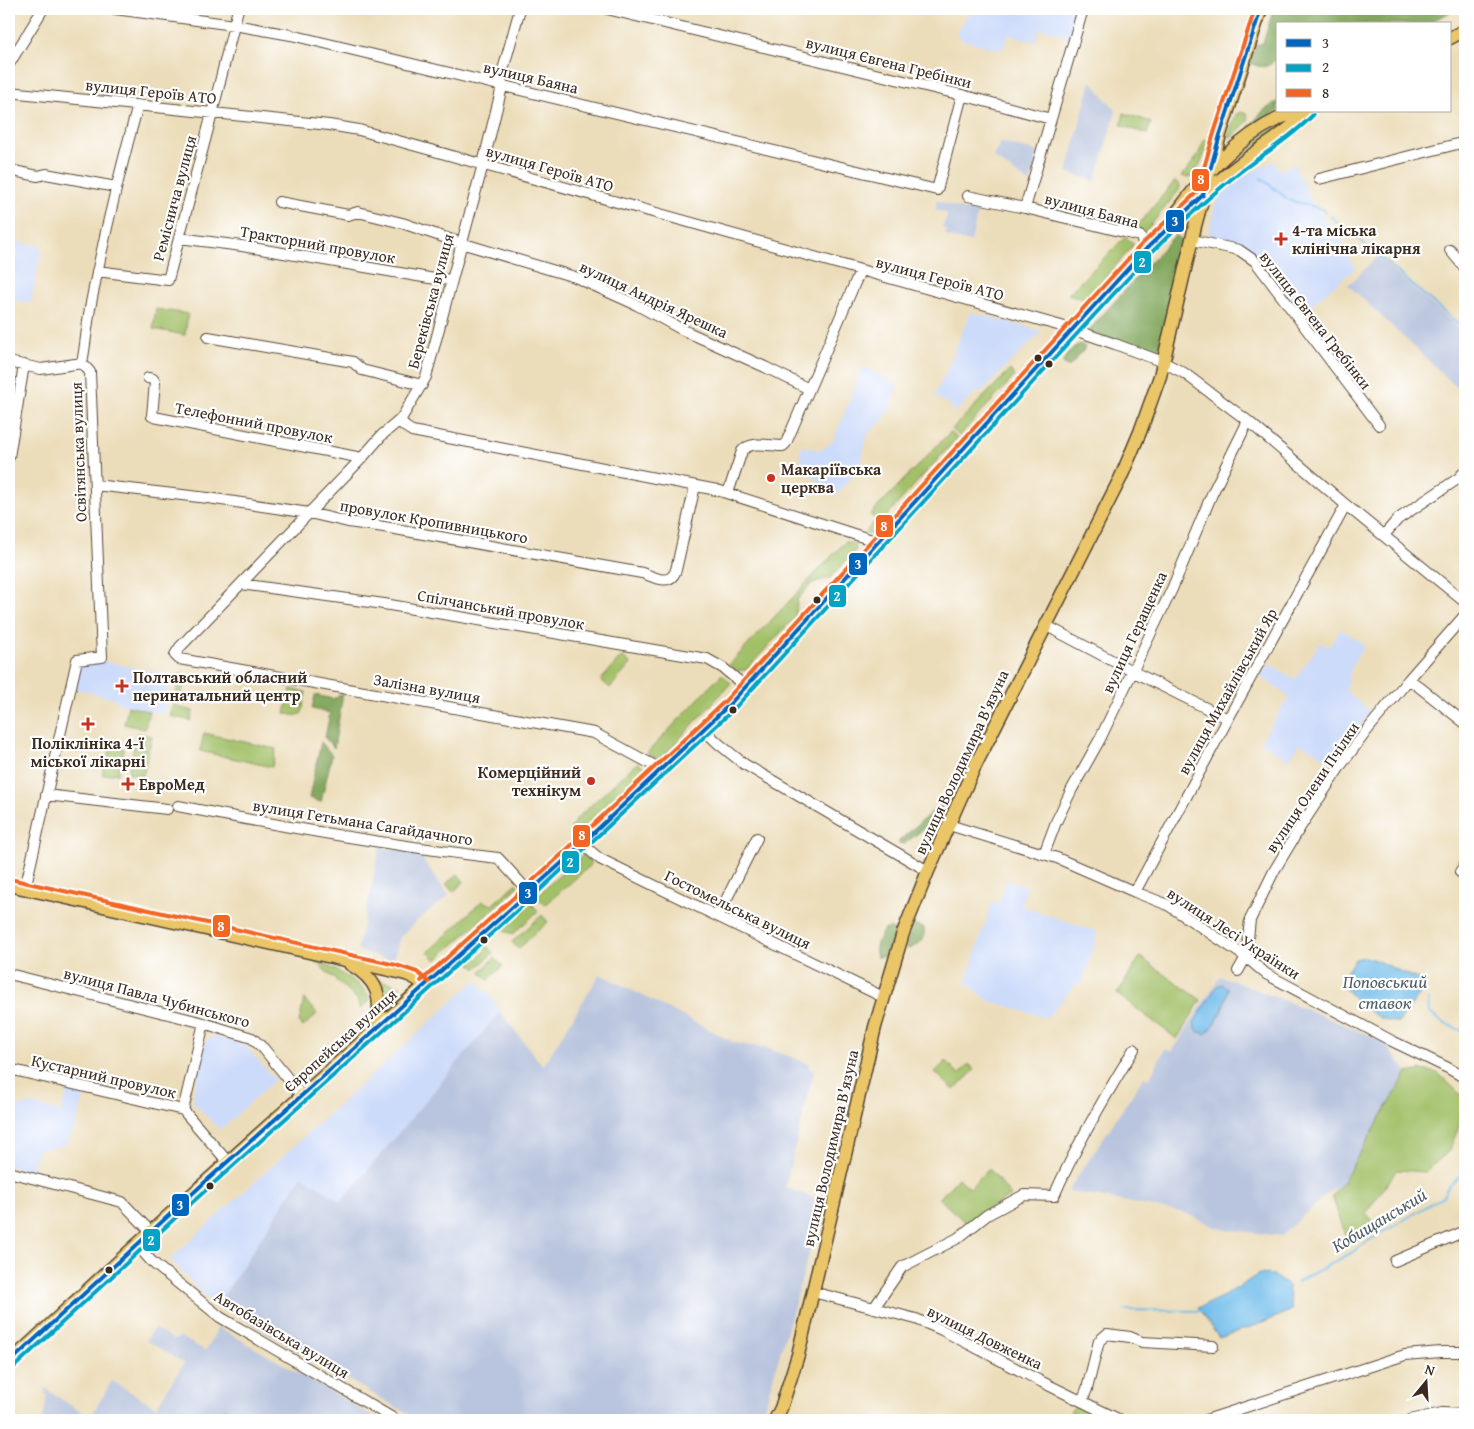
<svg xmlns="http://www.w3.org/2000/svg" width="1474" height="1429" viewBox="0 0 1474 1429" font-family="'Gentium Book Plus',serif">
<rect width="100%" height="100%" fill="#fff"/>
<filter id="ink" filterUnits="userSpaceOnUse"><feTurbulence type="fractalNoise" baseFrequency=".02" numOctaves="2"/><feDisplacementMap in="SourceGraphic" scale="10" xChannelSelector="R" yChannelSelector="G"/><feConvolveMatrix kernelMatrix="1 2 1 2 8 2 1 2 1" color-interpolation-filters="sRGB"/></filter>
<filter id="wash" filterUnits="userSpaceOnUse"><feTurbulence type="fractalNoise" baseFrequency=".0096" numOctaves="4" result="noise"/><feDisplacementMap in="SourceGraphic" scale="20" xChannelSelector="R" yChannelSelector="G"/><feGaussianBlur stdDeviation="1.12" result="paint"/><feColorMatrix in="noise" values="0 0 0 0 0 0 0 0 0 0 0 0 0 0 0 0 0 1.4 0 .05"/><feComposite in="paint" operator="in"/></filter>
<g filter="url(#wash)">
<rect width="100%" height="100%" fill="#ecddba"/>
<path fill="#cddbfa" d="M 972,9 L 1079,9 L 1069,39 L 1061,35 L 1061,34 L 1040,28 L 1035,42 L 1009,35 L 1002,50 L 963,40 L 956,34 Z
M 1274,161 L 1280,171 L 1294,164 L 1313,205 L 1344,243 L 1345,252 L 1356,268 L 1305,310 L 1298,310 L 1260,259 L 1239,243 L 1208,235 L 1216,202 L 1242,177 Z
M 9,240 L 42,247 L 31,303 L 9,299 Z
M 970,312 L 1042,331 L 981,392 L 977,391 L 956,412 L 947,403 L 934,396 L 948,368 L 963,329 L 967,323 Z
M 863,367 L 898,385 L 894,395 L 890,410 L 884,419 L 869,432 L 866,440 L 860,467 L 835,497 L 807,471 L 799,454 L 802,446 L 821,450 L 833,441 Z
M 1341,629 L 1365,645 L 1352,665 L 1346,690 L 1354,698 L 1371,712 L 1332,762 L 1300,743 L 1289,760 L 1260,742 L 1289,697 L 1260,676 L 1269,664 L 1295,679 L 1320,643 L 1329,646 Z
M 101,661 L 168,674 L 171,679 L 165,714 L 119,704 L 116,699 L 72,688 L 78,665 Z
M 1006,880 L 1027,887 L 1022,906 L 1098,932 L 1083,982 L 1073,987 L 1047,1018 L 989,1001 L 966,982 L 992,902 L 998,904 Z
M 476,980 L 493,999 L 500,1012 L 341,1202 L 302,1175 L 218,1304 L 203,1294 L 170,1259 Z
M 214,1036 L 244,1044 L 275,1080 L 220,1130 L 192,1101 L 206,1041 Z
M 69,1086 L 86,1090 L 76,1126 L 64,1146 L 38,1149 L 31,1173 L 9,1166 L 9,1105 L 15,1107 L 32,1104 L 61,1112 Z"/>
<path fill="#b9c5de" d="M 1091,81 L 1116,111 L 1095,181 L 1067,172 Z
M 1001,142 L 1038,152 L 1030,183 L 1026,181 L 993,157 Z
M 936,200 L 967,211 L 970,204 L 979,206 L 971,242 L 945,236 L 947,230 L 942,228 L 948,214 L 936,210 Z
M 1377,257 L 1465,333 L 1465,395 L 1348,285 Z
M 380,847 L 424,853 L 423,860 L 449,896 L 421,917 L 400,937 L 393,961 L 357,950 L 366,913 Z
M 600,974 L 735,1043 L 769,1049 L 810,1064 L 809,1068 L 814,1071 L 785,1187 L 824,1202 L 766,1402 L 760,1420 L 418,1420 L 218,1304 L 302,1175 L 341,1202 L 500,1012 L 543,1066 Z
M 1220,976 L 1301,1007 L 1383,1041 L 1407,1073 L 1341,1185 L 1328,1193 L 1281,1236 L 1217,1228 L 1185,1213 L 1068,1191 L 1144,1077 L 1149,1079 L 1165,1049 L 1172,1052 Z
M 218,1327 L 380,1420 L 43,1420 L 47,1396 L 43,1387 L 90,1418 L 112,1381 L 156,1407 L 184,1363 L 146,1340 L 154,1328 L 174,1340 L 180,1337 L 206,1351 Z"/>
<path fill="#a2c067" stroke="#6e7542" d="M 1241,112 L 1247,114 L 1248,121 L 1232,137 L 1230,137 L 1229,135 L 1236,114 Z
M 1124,113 L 1151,122 L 1147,134 L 1121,125 Z
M 1299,114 L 1272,132 L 1210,180 C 1234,152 1265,129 1299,114 Z
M 1205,139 L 1209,140 C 1205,152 1200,172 1187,178 L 1182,176 L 1197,157 Z
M 1174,182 L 1176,182 L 1180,185 L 1179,190 L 1147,230 L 1141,232 L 1134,230 Z
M 1125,237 L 1133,243 L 1133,246 L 1088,297 L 1079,298 L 1068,294 Z
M 156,309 L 188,314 L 185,335 L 153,329 Z
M 1010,370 L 1015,376 L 959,436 L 952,429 Z
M 950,432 L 957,438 L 870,534 L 865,532 L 877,519 L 870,515 Z
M 846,541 L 855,545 L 856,550 L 830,578 L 812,583 L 797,600 L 796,616 L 746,670 C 739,671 735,670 729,665 Z
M 622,656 L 631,664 L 610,688 L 601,680 Z
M 181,674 L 184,674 L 186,677 L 180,701 L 178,701 L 177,707 L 193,711 L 191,721 L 170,716 Z
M 722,674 L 731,683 L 662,758 L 657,759 L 647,753 Z
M 291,689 L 306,692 L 302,713 C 297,717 291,715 285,713 Z
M 128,706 L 149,711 L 145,729 L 124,724 Z
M 137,733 L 152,736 L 150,747 L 135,743 Z
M 204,733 L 276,749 L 272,767 L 200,751 Z
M 111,746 L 124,749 L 121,761 L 108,758 Z
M 134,746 L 149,749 L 143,776 L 128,773 Z
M 105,761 L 120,764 L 118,773 L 102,775 Z
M 637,763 L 647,768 L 646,771 L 573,835 L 570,830 L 576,819 Z
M 583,855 L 592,864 L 545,905 L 536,896 Z
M 458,874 L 464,882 L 453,892 L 446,884 Z
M 516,883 L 518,887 L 436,960 L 428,952 L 482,901 L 492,905 Z
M 530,902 L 538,911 L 513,934 L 506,932 L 502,927 Z
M 542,915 L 548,922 L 518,949 L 512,942 Z
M 486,945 L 493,953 L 476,969 L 468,961 Z
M 1140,957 L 1201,1000 L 1177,1039 L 1117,994 Z
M 311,958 C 325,964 360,981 367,994 C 368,994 369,1000 370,1001 L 360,1008 L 358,1000 Z
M 495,958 L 503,966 L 488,980 L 480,972 Z
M 376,979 L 401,986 L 382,1003 Z
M 304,999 L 317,1014 L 303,1027 L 299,1023 Z
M 946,1061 L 959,1074 L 969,1064 L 975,1070 L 954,1090 L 935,1072 Z
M 1422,1070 L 1438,1073 L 1463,1097 L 1461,1122 L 1449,1151 L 1425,1172 L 1397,1170 L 1366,1213 L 1377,1226 L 1347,1240 L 1332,1196 L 1341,1185 L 1407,1073 Z
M 989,1168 L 1011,1196 L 965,1222 L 939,1199 L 958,1178 L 970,1188 Z
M 1079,1405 L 1109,1420 L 1084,1420 L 1070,1412 L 1074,1407 Z"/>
<path fill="#81a65c" stroke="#5e683d" d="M 1268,9 L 1457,9 L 1426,24 L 1278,24 L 1278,57 C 1268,68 1263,69 1250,63 L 1256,45 L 1263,43 L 1273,11 Z
M 1278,101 L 1278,111 L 1248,128 L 1263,111 Z
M 1175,235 L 1183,240 L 1159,351 L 1156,353 L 1151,354 L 1091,332 L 1090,329 Z
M 1080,344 L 1085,346 L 1083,351 L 1070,366 L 1065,366 L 1063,362 C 1066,354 1072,347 1080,344 Z
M 343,693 L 334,748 L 325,738 L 330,713 L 312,709 L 315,695 L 333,699 Z
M 321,742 L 332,755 L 321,802 L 309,798 Z
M 955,793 L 956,795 L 949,809 L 904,844 L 899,843 L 899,841 L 952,794 Z
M 916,925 L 924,928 C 926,939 918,946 908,949 L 906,946 L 912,928 Z
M 890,928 L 893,930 C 896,938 890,950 885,957 L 877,957 C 873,948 879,937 884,930 Z"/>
<path fill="#71bdeb" stroke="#567484" d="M 1365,957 L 1375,960 L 1424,982 L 1425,988 L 1399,1022 C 1379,1024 1354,1000 1342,985 L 1342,978 L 1355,959 Z
M 1221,984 L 1228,988 C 1226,1002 1217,1027 1205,1034 L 1197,1031 L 1194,1023 L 1217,986 Z
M 1259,1274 L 1273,1275 L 1288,1286 L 1292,1310 L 1265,1322 L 1219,1338 L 1198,1308 L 1224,1296 Z
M 224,1409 L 227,1409 L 250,1420 L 217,1420 Z"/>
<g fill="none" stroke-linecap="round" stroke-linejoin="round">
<path stroke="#71bdeb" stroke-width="2" d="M 1261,178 L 1289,200 L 1322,209 L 1325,212
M 1330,216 L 1375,253 L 1465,330
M 1428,1000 L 1429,1012 L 1441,1022 L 1465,1032
M 1297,1282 L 1353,1252 L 1360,1246 L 1444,1196 C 1447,1185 1453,1184 1460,1176 L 1465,1182
M 1124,1310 L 1201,1311"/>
</g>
</g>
<g filter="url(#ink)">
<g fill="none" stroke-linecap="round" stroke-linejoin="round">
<g stroke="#564535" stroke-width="12">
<path id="minor" d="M 115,9 L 234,25 L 291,35 L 937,190 L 962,95
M 520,9 L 501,77 L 501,91 L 482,168 L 426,377 L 401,419 L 382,435 L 362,458 L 180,647 L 175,655 L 179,659 L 191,661 L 594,733 L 653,765 L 659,772
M 607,9 L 962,95 L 1051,119
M 9,64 L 43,9
M 9,92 L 329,125 L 359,130 L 1072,329 L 1115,344 L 1163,362 L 1184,373 L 1248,421 L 1346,505 L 1465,602
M 9,170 L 38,176 L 46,174 L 116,187
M 1319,179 L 1465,142
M 968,196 L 1025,208 L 1140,236 L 1146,249
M 279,202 L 348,215 L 358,212 L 402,223 L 461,243 L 575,277 L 637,305 L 683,330 L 765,367 L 809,389
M 1025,208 L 1083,9
M 179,238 L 242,246 L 429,278 L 452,280
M 1192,240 L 1239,250 L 1255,261 L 1379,425
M 1450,250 L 1465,268
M 97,271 L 168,280 L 213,110 L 238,9
M 208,337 L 353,362 L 362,370 L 422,385
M 9,362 L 41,369 L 82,363
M 82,363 C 86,343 87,323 91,303 C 104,236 120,170 138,105
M 148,378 L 153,379 L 155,382 L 152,416 L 154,417 L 362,458
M 401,419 L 404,426 L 412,431 L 717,490 L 869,539 L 875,545
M 9,457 L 24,365
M 95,485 L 208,498 L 309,513 L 348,522 L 384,527 L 642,573 C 655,577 670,587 676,570 L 695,486
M 728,493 L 742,451 C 752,440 769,446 783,446 L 786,443 L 860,271
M 1384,535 L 1398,519 L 1459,478 L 1465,471
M 241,584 L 384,604 L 707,659 L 723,668 L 746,687
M 1045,625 L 1132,671 L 1228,719
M 1409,679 L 1465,723
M 703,729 L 719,744 L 744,764 L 928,871
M 46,795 L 167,809
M 178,806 C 284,827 391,846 498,858 L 529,892
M 949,825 L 1057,858 L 1135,892 L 1168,905 L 1246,957 L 1266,974 L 1392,1041 L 1448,1068 L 1465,1078
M 582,844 L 600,859 L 883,997
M 1044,854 L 1056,822 L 1072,789 L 1100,739 L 1172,589 L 1212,494 L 1248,421
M 1460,872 L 1465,865
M 25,889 L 77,660 L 102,657 L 90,372 L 82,363
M 1135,892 L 1228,719 L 1346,505
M 718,916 L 757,838
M 1238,971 L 1246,957 L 1250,920 L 1274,871 L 1301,826 L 1341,765 L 1369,728 L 1409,679 L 1465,615
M 9,974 L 200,1022 L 252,1038 L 264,1049 L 302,1096
M 9,1069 L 183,1110 L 228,1162
M 183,1110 L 204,1023
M 9,1172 L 122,1202 L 151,1232
M 137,1245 L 152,1262 L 220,1317 L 396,1420
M 1395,1261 L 1465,1231
M 813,1292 L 916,1319 L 942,1330 L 1042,1382 L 1120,1420
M 874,1308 L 902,1267 L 958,1238 L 987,1215 L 1024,1195 L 1054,1196 C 1076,1145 1105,1096 1134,1049
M 1082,1401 L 1087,1389 L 1099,1341 L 1107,1334 L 1130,1337 L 1142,1342 L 1213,1346
M 1206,1420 L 1405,1355 L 1441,1352 L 1465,1352
M 1410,1420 L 1442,1413 L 1465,1414"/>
</g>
<g stroke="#564535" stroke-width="15">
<path id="major" d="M 1450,38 L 1465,30
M 1178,211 C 1205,174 1237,138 1280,118 C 1287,115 1295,114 1302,111
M 9,885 L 394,971 C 406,974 416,976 425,986
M 350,964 C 380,981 381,997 378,1028
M 9,1363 C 75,1302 140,1241 207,1181 C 382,1023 560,868 729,705 L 1146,249 C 1177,218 1209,187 1244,161 C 1265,145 1290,131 1309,111
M 775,1420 L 781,1408 L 798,1355 L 875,1027 L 903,933 L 928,871 L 974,768 L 1121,477 L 1140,432 L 1160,376 L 1195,226 L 1220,135 L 1261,9"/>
</g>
<use href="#minor" stroke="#fff" stroke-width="10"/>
<use href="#major" stroke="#eac669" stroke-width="12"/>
<g stroke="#fff" stroke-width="8">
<path id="bus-1" d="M 9,1363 L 205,1182 L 565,860 L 729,705 L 1146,249 L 1203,195 L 1220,135 L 1261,9"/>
</g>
<g stroke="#fff" stroke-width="8">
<path id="bus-2" d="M 13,1368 L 186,1208 L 540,890 L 733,710 L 1151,253 C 1178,226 1205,200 1235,176 C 1261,155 1290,139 1313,115"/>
</g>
<g stroke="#fff" stroke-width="8">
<path id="bus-3" d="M 10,879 L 396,965 L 417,972 L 429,982
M 421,981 L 561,855 L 725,701 L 1141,245 L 1197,192 L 1214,133 L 1255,9"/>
</g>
<use href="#bus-1" stroke="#0065bd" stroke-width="4"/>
<use href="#bus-2" stroke="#03a3c5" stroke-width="4"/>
<use href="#bus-3" stroke="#f26522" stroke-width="4"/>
</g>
</g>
<g fill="#c8321e" stroke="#fff" stroke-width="2">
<path d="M1278.5 231.5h5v5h5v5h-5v5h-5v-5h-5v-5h5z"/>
<circle cx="771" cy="478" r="5"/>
<path d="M119.5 678.5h5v5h5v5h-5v5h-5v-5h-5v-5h5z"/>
<path d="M85.5 716.5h5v5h5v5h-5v5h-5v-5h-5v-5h5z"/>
<circle cx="591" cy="781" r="5"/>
<path d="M125.5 776.5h5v5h5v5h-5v5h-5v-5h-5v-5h5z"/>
</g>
<g fill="#3b2a1e" stroke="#fff" stroke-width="2">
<circle cx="1038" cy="358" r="4.5"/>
<circle cx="1049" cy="364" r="4.5"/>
<circle cx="817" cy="600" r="4.5"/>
<circle cx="733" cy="710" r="4.5"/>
<circle cx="484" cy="940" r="4.5"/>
<circle cx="210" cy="1186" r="4.5"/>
<circle cx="109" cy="1270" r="4.5"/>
</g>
<g text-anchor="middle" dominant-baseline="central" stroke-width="4.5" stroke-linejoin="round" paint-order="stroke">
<g font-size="16" fill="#3b2a1e" stroke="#fff">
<text transform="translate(889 62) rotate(14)">вулиця Євгена Гребінки</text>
<text transform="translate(531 77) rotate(13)">вулиця Баяна</text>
<text transform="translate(151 91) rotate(6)">вулиця Героїв АТО</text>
<text transform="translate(550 168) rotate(16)">вулиця Героїв АТО</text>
<text transform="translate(174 198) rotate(-75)">Реміснича вулиця</text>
<text transform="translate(1092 210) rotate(15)">вулиця Баяна</text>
<text transform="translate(318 244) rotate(10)">Тракторний провулок</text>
<text transform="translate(940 278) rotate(15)">вулиця Героїв АТО</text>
<text transform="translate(654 299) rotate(25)">вулиця Андрія Ярешка</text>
<text transform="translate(430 301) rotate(-75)">Береківська вулиця</text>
<text transform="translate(1316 320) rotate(52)">вулиця Євгена Гребінки</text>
<text transform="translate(254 422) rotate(11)">Телефонний провулок</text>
<text transform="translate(78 452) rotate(-92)">Освітянська вулиця</text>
<text transform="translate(434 521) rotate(10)">провулок Кропивницького</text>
<text transform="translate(501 609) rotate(10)">Спілчанський провулок</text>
<text transform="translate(1134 632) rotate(-65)">вулиця Геращенка</text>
<text transform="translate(427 688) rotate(10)">Залізна вулиця</text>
<text transform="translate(1227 691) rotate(-61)">вулиця Михайлівський Яр</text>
<text transform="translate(961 762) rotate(-65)">вулиця Володимира В'язуна</text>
<text transform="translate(1312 787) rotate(-56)">вулиця Олени Пчілки</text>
<text transform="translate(363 822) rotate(9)">вулиця Гетьмана Сагайдачного</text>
<text transform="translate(738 909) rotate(26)">Гостомельська вулиця</text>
<text transform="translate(1234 933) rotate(33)">вулиця Лесі Українки</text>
<text transform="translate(157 997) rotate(15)">вулиця Павла Чубинського</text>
<text transform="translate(340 1040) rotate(-42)">Європейська вулиця</text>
<text transform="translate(104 1076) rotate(13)">Кустарний провулок</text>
<text transform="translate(830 1148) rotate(-77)">вулиця Володимира В'язуна</text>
<text transform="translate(282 1334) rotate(31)">Автобазівська вулиця</text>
<text transform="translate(985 1337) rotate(26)">вулиця Довженка</text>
</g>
<g font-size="16" font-weight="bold" fill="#3b2a1e" stroke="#fff" text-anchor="start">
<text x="1292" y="230">4-та міська<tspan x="1292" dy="18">клінічна лікарня</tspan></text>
<text x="781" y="469">Макаріївська<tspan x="781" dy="18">церква</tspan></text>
<text x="133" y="677">Полтавський обласний<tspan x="133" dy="18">перинатальний центр</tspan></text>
<text x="88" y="743" text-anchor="middle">Поліклініка 4-ї<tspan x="88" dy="18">міської лікарні</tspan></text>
<text x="581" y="772" text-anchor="end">Комерційний<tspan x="581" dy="18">технікум</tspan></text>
<text x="139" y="784">ЕвроМед</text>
</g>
<g font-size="18" font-style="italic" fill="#4e5d66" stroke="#fff">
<text x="1385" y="981">Поповський<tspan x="1385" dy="21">ставок</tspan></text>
<text transform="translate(1379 1220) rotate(-31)">Кобищанський</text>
</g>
</g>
<g stroke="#fff" stroke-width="2">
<rect x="1191" y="168" width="19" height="24" rx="5" fill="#f26522"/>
<rect x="1165" y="209" width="20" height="24" rx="5" fill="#0065bd"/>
<rect x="1133" y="250" width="19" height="24" rx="5" fill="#03a3c5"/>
<rect x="875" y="514" width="19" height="24" rx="5" fill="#f26522"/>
<rect x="848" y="552" width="20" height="24" rx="5" fill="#0065bd"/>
<rect x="828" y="584" width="19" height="24" rx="5" fill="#03a3c5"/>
<rect x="572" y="824" width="19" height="24" rx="5" fill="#f26522"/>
<rect x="561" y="850" width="19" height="24" rx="5" fill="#03a3c5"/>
<rect x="518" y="881" width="20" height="24" rx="5" fill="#0065bd"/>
<rect x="212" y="914" width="19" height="24" rx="5" fill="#f26522"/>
<rect x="171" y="1193" width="19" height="24" rx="5" fill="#0065bd"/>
<rect x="142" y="1228" width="19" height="24" rx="5" fill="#03a3c5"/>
</g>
<g font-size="14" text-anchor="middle" font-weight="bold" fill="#fff">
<text x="1201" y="184">8</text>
<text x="1175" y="226">3</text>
<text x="1142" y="267">2</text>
<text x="884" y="531">8</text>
<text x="858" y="569">3</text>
<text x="837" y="601">2</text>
<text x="582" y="840">8</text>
<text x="570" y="867">2</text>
<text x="528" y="898">3</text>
<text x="221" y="931">8</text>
<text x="180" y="1210">3</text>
<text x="151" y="1245">2</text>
</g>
<rect width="1474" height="1429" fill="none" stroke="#fff" stroke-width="30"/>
<rect x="1276" y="22" width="175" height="90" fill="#ffffff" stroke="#b1aaa5"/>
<rect x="1286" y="39" width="25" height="8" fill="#0065bd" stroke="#b1aaa5"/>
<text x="1322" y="48" font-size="15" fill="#3b2a1e">3</text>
<rect x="1286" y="64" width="25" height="8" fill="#03a3c5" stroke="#b1aaa5"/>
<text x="1322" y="72" font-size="15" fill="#3b2a1e">2</text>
<rect x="1286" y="89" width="25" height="8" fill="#f26522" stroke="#b1aaa5"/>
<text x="1322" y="98" font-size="15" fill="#3b2a1e">8</text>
<g transform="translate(1426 1382) rotate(18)" stroke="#ffffff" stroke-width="4" paint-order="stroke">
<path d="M0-4L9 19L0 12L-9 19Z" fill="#3b2a1e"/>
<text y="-8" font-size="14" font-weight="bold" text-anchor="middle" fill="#3b2a1e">N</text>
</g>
</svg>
